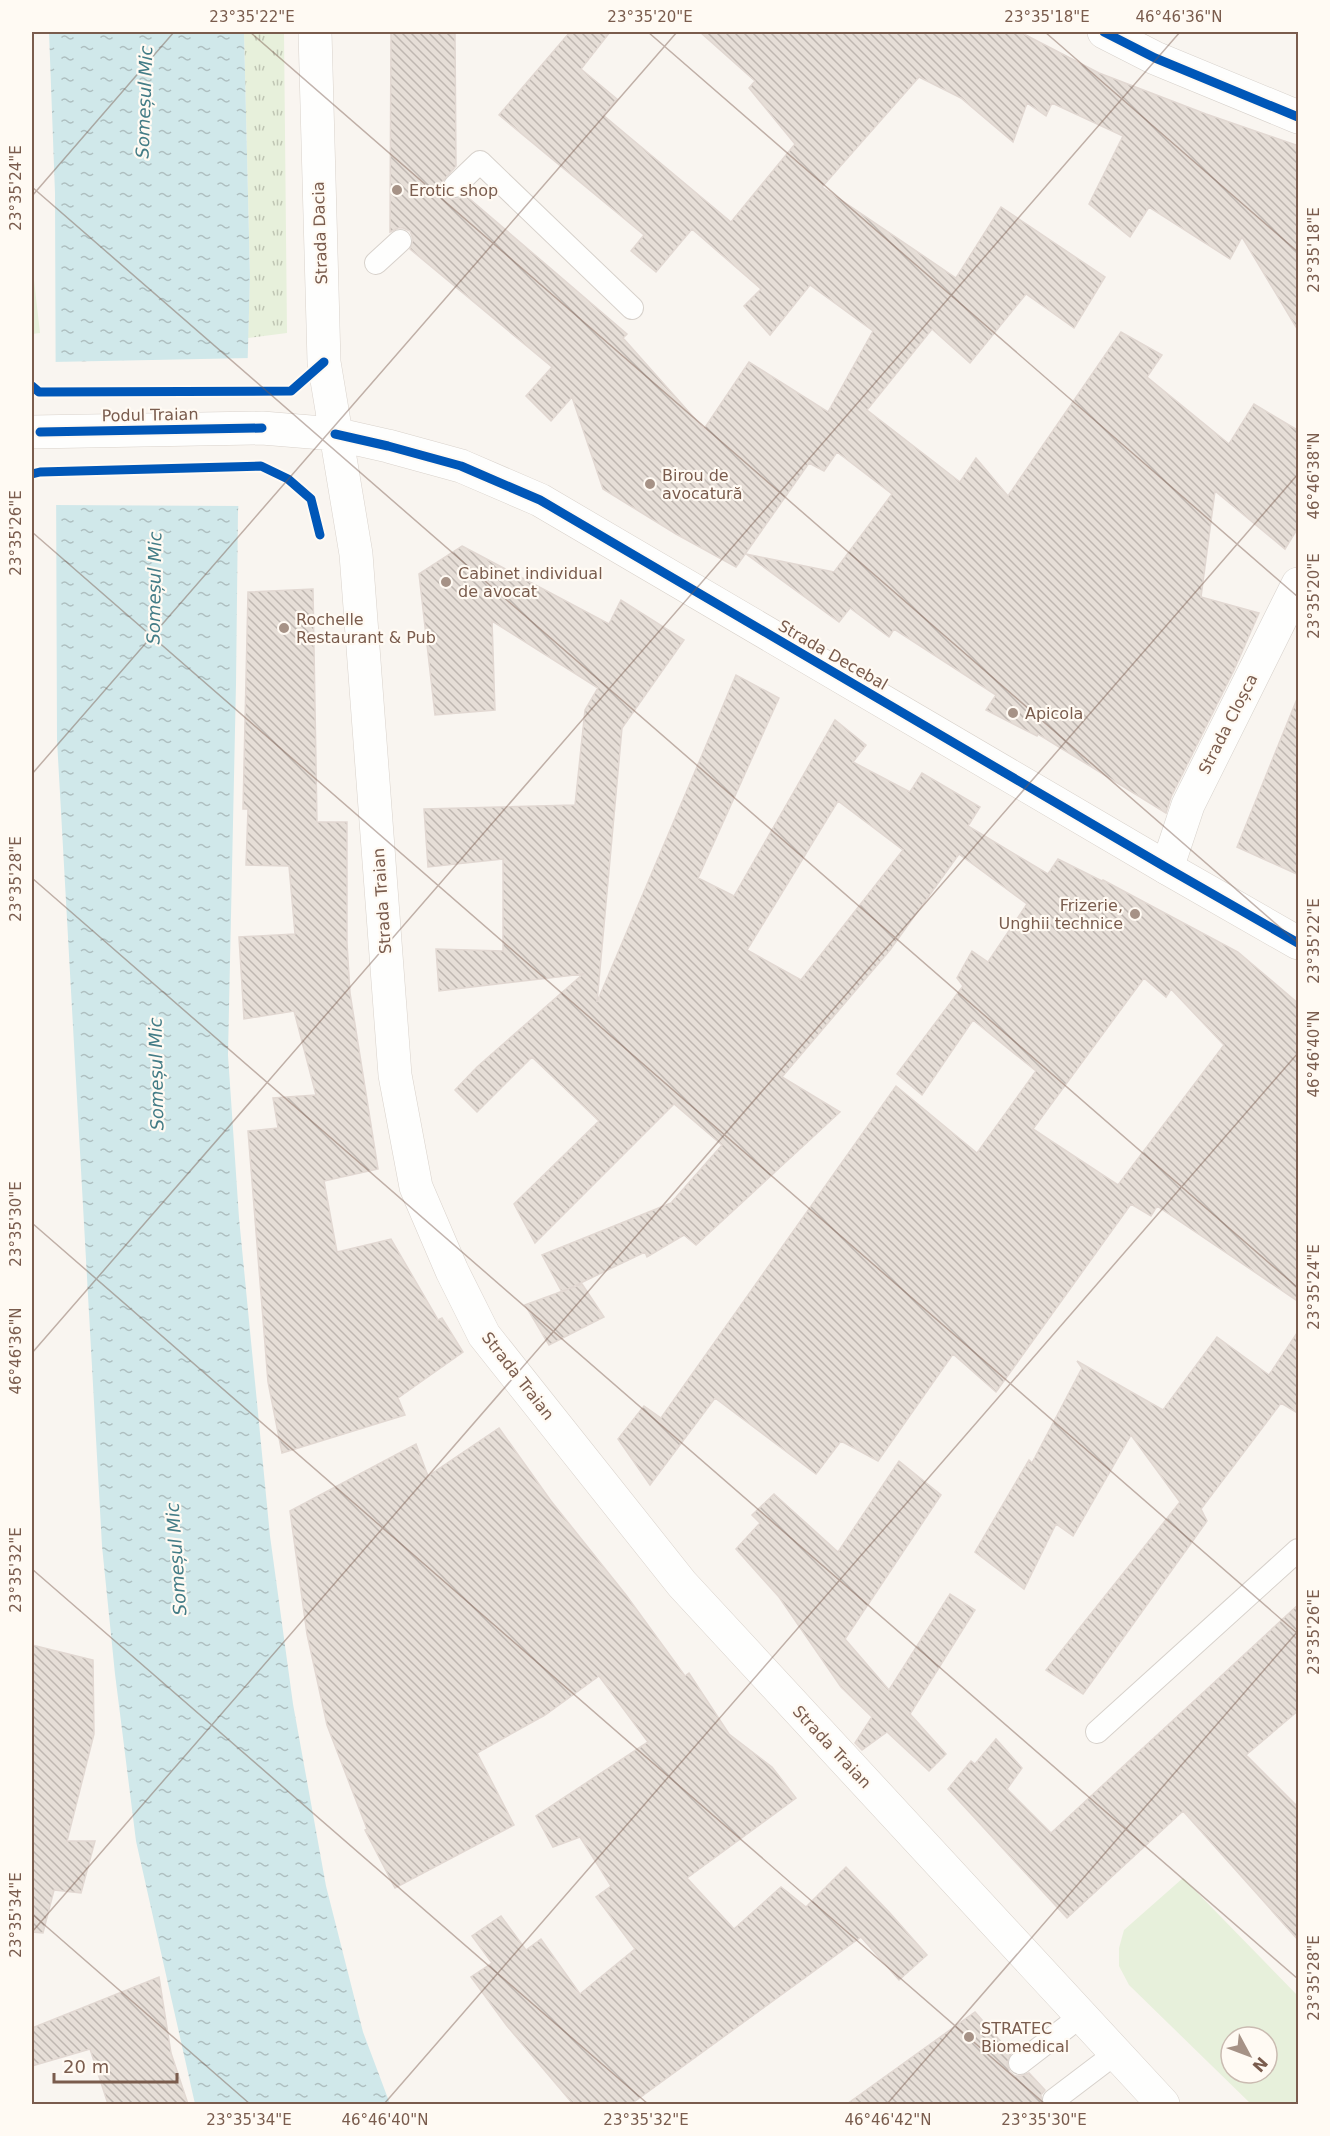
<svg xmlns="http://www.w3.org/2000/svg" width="1330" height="2136" viewBox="0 0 1330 2136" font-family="'DejaVu Sans',sans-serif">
<defs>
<pattern id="park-tufts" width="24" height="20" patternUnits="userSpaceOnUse" patternTransform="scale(1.5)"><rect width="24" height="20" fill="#e7f0db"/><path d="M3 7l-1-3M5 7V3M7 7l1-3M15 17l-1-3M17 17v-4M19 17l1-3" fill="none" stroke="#c0c6b4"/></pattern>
<pattern id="water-ripples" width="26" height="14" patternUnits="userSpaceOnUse" patternTransform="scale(1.5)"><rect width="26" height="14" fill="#d0e8ea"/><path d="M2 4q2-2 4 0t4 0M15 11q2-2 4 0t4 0" fill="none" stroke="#aebfc0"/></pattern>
<pattern id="building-back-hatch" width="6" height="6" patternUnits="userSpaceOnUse" patternTransform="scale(1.5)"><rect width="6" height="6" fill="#e6ded7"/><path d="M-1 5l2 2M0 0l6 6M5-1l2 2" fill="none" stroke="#bfb7b1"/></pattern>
</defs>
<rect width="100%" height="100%" fill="#f9f5f0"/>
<path fill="#e7f0db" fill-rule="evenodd" d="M 34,280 L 40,333 L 32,334 L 32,281 Z
M 1183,1878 L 1298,1996 L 1298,2104 L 1251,2104 L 1129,1985 L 1119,1966 L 1119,1948 L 1124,1930 ZM 1231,2037 L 1267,2037 L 1267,2073 L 1231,2073 Z"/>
<path fill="url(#park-tufts)" d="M 244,32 L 284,32 L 287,333 L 248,338 L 250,277 Z"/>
<path fill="url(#water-ripples)" d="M 49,32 L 244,32 L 250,277 L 247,382 L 238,511 L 236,684 L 228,1055 L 239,1218 L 270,1536 L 293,1704 L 326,1886 L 363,2032 L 390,2104 L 195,2104 L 136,1841 L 115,1674 L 102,1546 L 57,740 L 55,193 Z"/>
<path fill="#f9f5f0" d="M 251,358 L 242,506 L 53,505 L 52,362 Z"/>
<path fill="url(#building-back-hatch)" stroke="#e2d8d2" stroke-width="1.5" fill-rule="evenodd" d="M 391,32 L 455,32 L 456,166 L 442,182 L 442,189 L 445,195 L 451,199 L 458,199 L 465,195 L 627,334 L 623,338 L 704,429 L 749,362 L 828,412 L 873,331 L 810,285 L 770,335 L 744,306 L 761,289 L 692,229 L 656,272 L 631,251 L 644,235 L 499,115 L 570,32 L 610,32 L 581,69 L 617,99 L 603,115 L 731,222 L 795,144 L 749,88 L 755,81 L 700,32 L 1020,32 L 1099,73 L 1206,114 L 1299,146 L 1299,332 L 1242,237 L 1230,259 L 1149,207 L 1130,237 L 1089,204 L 1123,136 L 1052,103 L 1046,116 L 1027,103 L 1013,142 L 961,98 L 919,77 L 822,187 L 956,278 L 1001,207 L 1105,277 L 1074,328 L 1026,294 L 970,363 L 932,329 L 867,410 L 960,482 L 976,458 L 1008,496 L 1121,332 L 1162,355 L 1147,377 L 1229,444 L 1254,404 L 1299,431 L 1299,526 L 1285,549 L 1215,491 L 1201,597 L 1259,613 L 1234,670 L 1171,797 L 1166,813 L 1038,734 L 1037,736 L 986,710 L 996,695 L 894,629 L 889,637 L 850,608 L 839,622 L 746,554 L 834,572 L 892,494 L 837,452 L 824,471 L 809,463 L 736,567 L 676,534 L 603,489 L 572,397 L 551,421 L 526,396 L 552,367 L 410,249 L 413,239 L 410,231 L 403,228 L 398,228 L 390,232 Z
M 462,546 L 609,624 L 621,600 L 684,640 L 622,728 L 597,1002 L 736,675 L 779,698 L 698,878 L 734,896 L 835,720 L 866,745 L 853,762 L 910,792 L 922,773 L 980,807 L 968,826 L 1048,874 L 1058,859 L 1102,881 L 1103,880 L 1238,952 L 1299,1004 L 1299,1302 L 1157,1206 L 1151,1216 L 1131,1204 L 996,1392 L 953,1354 L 878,1461 L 841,1441 L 816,1474 L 715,1398 L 650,1485 L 618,1439 L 644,1406 L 661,1418 L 896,1086 L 977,1153 L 1036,1071 L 973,1020 L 922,1095 L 897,1074 L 963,986 L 957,978 L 972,951 L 988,962 L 1027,904 L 959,854 L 890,950 L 782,1077 L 840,1112 L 696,1245 L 684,1235 L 647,1257 L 645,1252 L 562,1292 L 542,1255 L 671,1203 L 722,1145 L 674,1104 L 535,1243 L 514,1204 L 599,1121 L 532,1057 L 477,1112 L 455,1090 L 477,1067 L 583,974 L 439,991 L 436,949 L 503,951 L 503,859 L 428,867 L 424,809 L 575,805 L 585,710 L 598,688 L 492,621 L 495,710 L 435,715 L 419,574 ZM 838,801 L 903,850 L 801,980 L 747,950 ZM 1144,978 L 1166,997 L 1171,989 L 1224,1045 L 1118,1185 L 1033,1129 Z
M 313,589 L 317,822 L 347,822 L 347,943 L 350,993 L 378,1169 L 324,1181 L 337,1252 L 391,1239 L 438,1320 L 442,1318 L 463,1352 L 398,1398 L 405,1415 L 282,1453 L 268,1382 L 248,1131 L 278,1128 L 273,1098 L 316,1095 L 294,1011 L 244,1019 L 239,937 L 295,934 L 289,866 L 246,865 L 248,809 L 243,809 L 248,592 Z
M 1297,699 L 1299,699 L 1299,875 L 1237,847 Z
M 582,1284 L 604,1317 L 549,1345 L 525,1305 Z
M 1299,1330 L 1299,1414 L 1281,1403 L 1201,1509 L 1207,1521 L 1083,1694 L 1046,1670 L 1180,1502 L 1131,1435 L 1073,1536 L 1056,1524 L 1024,1589 L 975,1552 L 1029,1460 L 1032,1463 L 1082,1368 L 1077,1361 L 1163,1410 L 1217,1337 L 1269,1375 Z
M 499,1428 L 551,1501 L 626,1595 L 685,1676 L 689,1673 L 729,1734 L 772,1767 L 796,1798 L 687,1878 L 734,1929 L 781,1887 L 806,1907 L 846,1867 L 889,1912 L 927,1955 L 899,1980 L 861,1937 L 631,2104 L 573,2104 L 507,2026 L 471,1977 L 492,1963 L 472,1936 L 501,1916 L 526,1950 L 541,1939 L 580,1994 L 635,1949 L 596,1897 L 611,1886 L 580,1837 L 553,1847 L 536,1816 L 648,1742 L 599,1676 L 545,1715 L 477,1753 L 514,1825 L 395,1888 L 365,1830 L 367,1829 L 327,1725 L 307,1634 L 290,1511 L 416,1444 L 428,1476 Z
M 899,1461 L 941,1495 L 845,1639 L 889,1690 L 950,1594 L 975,1610 L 910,1714 L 946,1754 L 929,1771 L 887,1732 L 862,1750 L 855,1743 L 872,1717 L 841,1687 L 779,1597 L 736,1549 L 760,1523 L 752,1515 L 774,1494 L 838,1552 Z
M 1299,1604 L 1299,1710 L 1246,1755 L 1299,1808 L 1299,1941 L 1183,1811 L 1067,1918 L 948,1789 L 971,1761 L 975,1764 L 996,1739 L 1022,1768 L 1007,1789 L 1051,1833 Z
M 32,1645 L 93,1660 L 94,1734 L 67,1841 L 95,1841 L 81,1893 L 54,1890 L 43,1933 L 32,1932 Z
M 159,1977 L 171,2053 L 188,2104 L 108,2104 L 90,2049 L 32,2066 L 32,2028 Z
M 975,2012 L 1011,2053 L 1007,2064 L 1010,2072 L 1015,2076 L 1021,2076 L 1029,2073 L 1045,2090 L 1041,2095 L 1042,2104 L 847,2104 Z"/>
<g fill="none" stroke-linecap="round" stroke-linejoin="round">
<g stroke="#d7d1cb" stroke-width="24">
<path id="lane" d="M 455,186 L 480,162 L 632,308
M 376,263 L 400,241
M 1097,1732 L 1298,1550
M 1020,2063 L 1081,2016
M 1054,2100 L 1116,2053"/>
</g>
<g stroke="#d7d1cb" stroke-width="34">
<path id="street" d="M 1104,32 L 1155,58 L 1298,117
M 1167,868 L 1188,805 L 1298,584"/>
</g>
<g stroke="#d9d2cb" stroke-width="34">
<path id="secondary" d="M 315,32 L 324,362 L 356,554 L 395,1075 L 416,1187 L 452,1271 L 484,1335 L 682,1584 L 1163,2104
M 32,432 L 262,428 L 335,434 L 388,446 L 461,466 L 540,500 L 1167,868 L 1298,943"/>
</g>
<use href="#lane" stroke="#fefefd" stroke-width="22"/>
<use href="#street" stroke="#fefefd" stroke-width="33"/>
<use href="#secondary" stroke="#fefefd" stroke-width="33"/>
<g stroke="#fffaf3" stroke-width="13">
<path id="cycleway" d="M 1104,32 L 1155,58 L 1298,117
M 32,386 L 39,392 L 291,391 L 324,362
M 40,432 L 262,428
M 335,434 L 388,446 L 461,466 L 540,500 L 1167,868 L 1298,943
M 32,474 L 40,472 L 261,466 L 288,479 L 311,499 L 320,535"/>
</g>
<use href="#cycleway" stroke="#0057b8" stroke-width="9"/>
</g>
<path fill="none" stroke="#7a5c4d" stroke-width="1.5" stroke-opacity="0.45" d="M 250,32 L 1298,943M 648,32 L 1298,597M 1045,32 L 1298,252M 32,187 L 1298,1288M 32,196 L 174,32M 32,532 L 1298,1634M 32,774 L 677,32M 32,878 L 1298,1979M 32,1223 L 1045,2104M 32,1353 L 1180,32M 32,1569 L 648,2104M 32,1914 L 250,2104M 32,1932 L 1298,474M 384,2104 L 1298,1053M 887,2104 L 1298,1631"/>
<g fill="#a69286" stroke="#fffaf3" stroke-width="2">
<circle cx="397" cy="190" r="6"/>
<circle cx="650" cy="484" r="6"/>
<circle cx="446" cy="582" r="6"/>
<circle cx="284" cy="628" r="6"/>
<circle cx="1013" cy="713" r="6"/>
<circle cx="1135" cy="914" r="6"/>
<circle cx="969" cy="2037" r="6"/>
</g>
<g text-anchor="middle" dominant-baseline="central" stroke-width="4.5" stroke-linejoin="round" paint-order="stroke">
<g font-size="16" fill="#7a5c4d" stroke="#fffaf3" text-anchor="start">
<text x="409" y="190">Erotic shop</text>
<text x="662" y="475">Birou de<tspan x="662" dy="18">avocatură</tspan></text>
<text x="458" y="573">Cabinet individual<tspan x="458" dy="18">de avocat</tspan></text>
<text x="296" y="619">Rochelle<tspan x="296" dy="18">Restaurant &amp; Pub</tspan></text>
<text x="1025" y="713">Apicola</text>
<text x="1123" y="905" text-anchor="end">Frizerie,<tspan x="1123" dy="18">Unghii technice</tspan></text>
<text x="981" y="2028">STRATEC<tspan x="981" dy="18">Biomedical</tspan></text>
</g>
<g font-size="16" fill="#7a5c4d" stroke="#fffaf3">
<text transform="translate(320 233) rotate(-92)">Strada Dacia</text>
<text transform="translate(150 415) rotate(-1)">Podul Traian</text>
<text transform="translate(833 655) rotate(30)">Strada Decebal</text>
<text transform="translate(1228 724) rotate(-63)">Strada Cloșca</text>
<text transform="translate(382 901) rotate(-94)">Strada Traian</text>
<text transform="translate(518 1376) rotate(52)">Strada Traian</text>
<text transform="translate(832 1747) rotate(47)">Strada Traian</text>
</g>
<g font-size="18" font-style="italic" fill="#437c86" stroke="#fffaf3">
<text transform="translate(144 102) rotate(-88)">Someșul Mic</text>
<text transform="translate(154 588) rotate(-89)">Someșul Mic</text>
<text transform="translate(156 1074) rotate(-91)">Someșul Mic</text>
<text transform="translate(176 1559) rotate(-94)">Someșul Mic</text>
</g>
</g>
<rect width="1330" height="2136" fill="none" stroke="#fffaf3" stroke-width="66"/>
<g transform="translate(1249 2055) rotate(131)"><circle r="28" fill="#fffaf3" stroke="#cabbb1" stroke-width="1.5"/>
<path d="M0-4.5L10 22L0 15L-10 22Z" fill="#a69286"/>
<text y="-9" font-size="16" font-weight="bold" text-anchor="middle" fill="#7a5c4d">N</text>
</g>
<path d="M54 2073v9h123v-9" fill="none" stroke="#7a5c4d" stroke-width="3"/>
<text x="63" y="2073" font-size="18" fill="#7a5c4d" stroke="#fffaf3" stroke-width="4.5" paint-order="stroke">20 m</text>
<rect x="33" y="33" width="1264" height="2070" fill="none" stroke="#7a5c4d" stroke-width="2"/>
<g font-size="15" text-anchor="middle" fill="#7a5c4d">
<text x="252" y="22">23°35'22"E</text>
<text x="650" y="22">23°35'20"E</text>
<text x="1047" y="22">23°35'18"E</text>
<text x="1179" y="22">46°46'36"N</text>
<text transform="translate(16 188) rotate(-90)" y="5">23°35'24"E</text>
<text transform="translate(1314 250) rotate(-90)" y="5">23°35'18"E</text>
<text transform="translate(1314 476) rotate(-90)" y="5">46°46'38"N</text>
<text transform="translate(16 533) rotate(-90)" y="5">23°35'26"E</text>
<text transform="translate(1314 596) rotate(-90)" y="5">23°35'20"E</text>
<text transform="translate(16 879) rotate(-90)" y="5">23°35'28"E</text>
<text transform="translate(1314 941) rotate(-90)" y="5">23°35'22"E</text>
<text transform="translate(1314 1054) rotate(-90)" y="5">46°46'40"N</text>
<text transform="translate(16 1224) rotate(-90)" y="5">23°35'30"E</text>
<text transform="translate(1314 1287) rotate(-90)" y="5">23°35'24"E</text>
<text transform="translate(16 1351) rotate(-90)" y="5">46°46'36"N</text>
<text transform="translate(16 1570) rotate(-90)" y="5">23°35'32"E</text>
<text transform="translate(1314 1632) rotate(-90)" y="5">23°35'26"E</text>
<text transform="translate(16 1915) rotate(-90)" y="5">23°35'34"E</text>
<text transform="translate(1314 1978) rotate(-90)" y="5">23°35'28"E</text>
<text x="249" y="2125">23°35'34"E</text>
<text x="385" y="2125">46°46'40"N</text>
<text x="646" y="2125">23°35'32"E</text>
<text x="888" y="2125">46°46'42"N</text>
<text x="1044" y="2125">23°35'30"E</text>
</g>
</svg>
